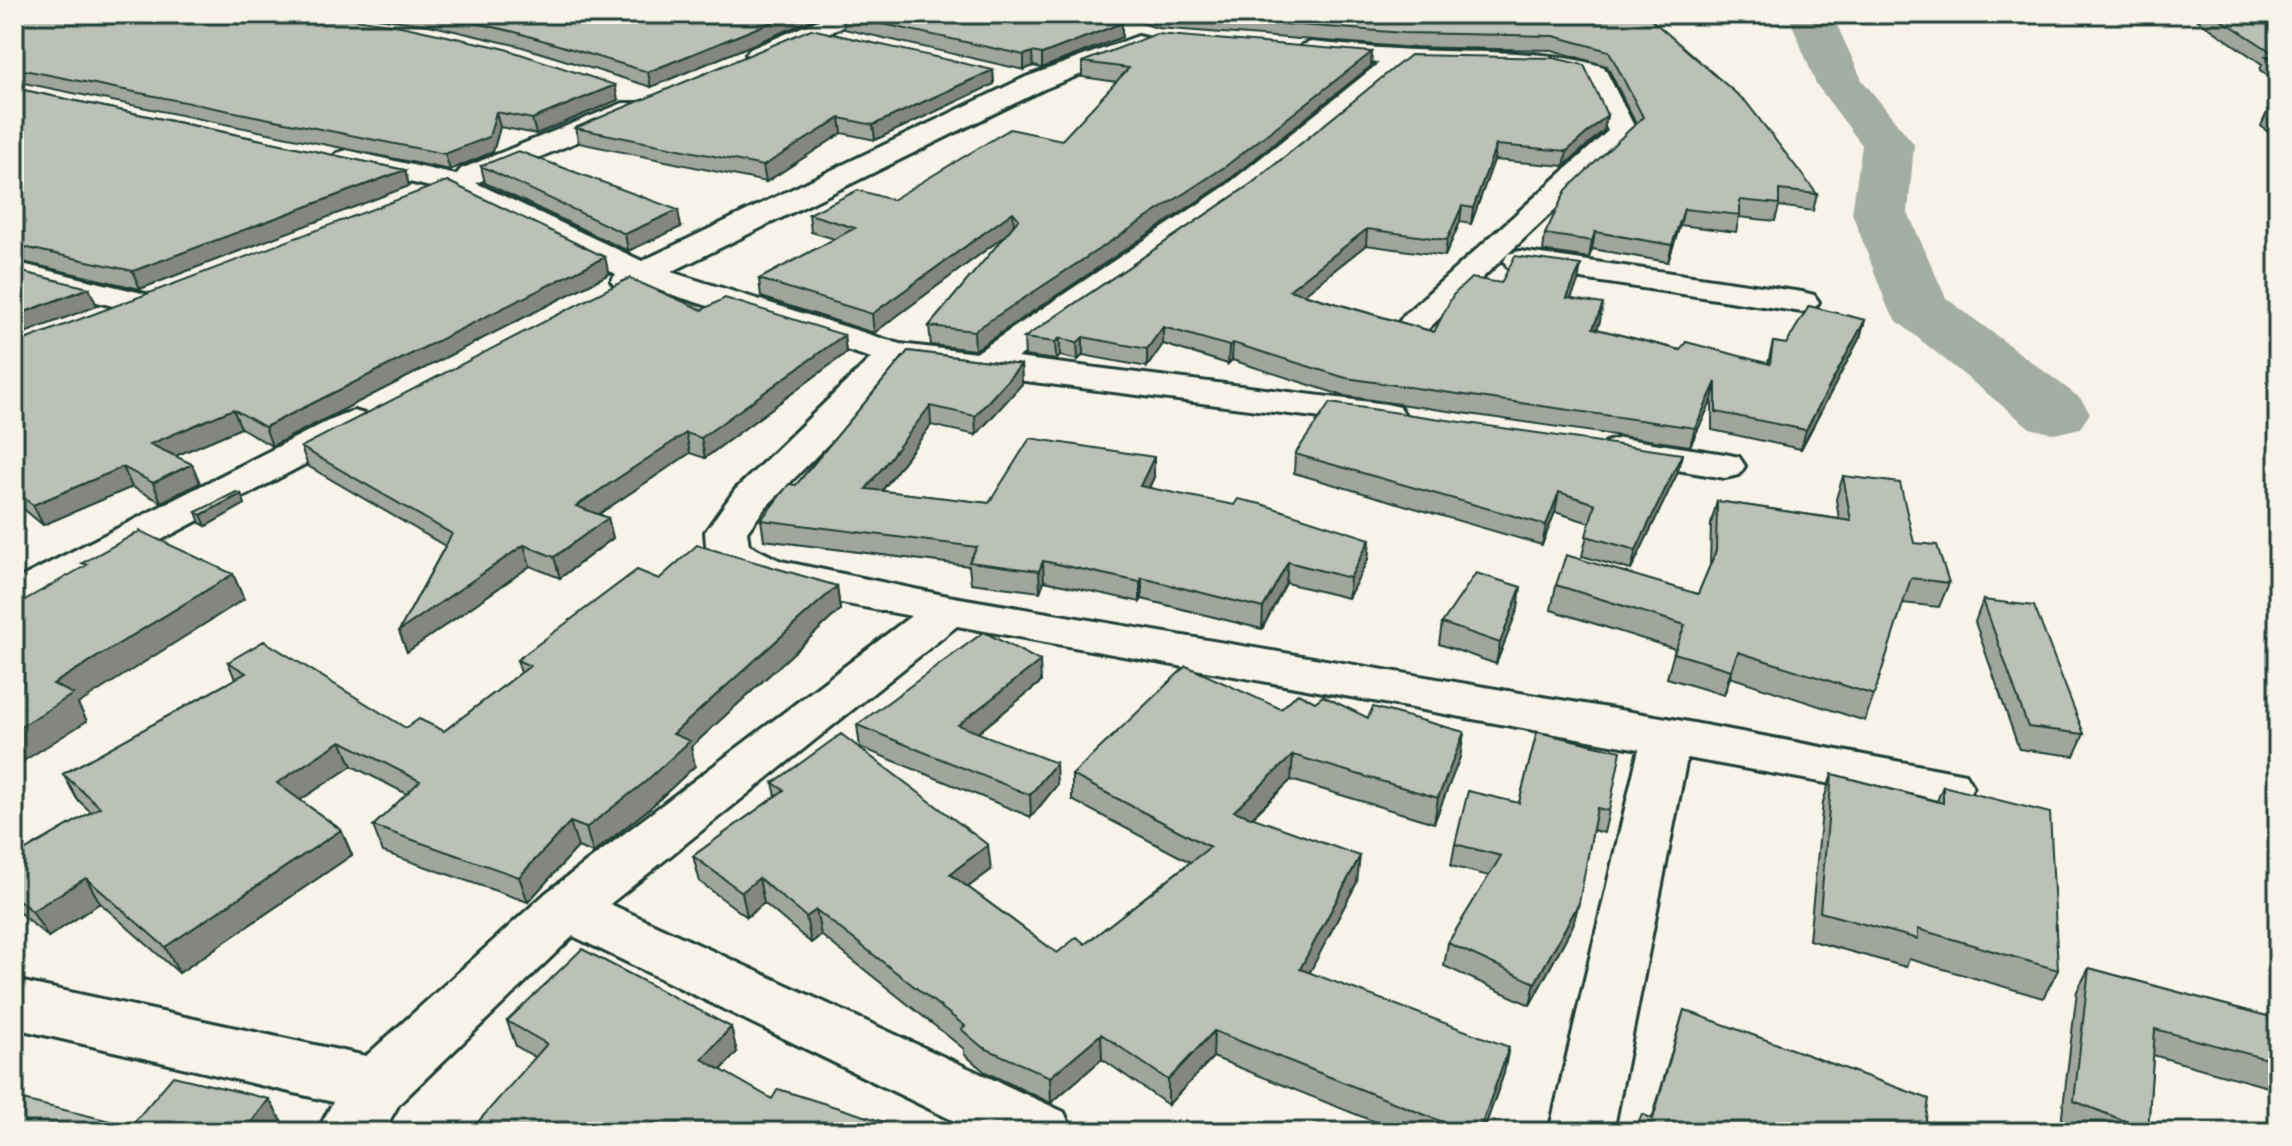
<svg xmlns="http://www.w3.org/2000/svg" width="2292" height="1146" viewBox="0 0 2292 1146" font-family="Sriracha,sans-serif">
<rect width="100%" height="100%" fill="#f7f3e8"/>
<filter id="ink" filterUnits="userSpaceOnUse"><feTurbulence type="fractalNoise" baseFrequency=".0125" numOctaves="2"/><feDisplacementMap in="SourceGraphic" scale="16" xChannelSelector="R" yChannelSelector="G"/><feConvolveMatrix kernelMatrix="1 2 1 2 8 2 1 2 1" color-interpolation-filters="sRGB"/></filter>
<g filter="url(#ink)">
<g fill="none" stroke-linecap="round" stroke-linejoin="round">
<path fill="#a4ada3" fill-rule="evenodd" d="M 1788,14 L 1832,14 L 1862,80 L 1914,144 L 1908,213 L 1946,298 L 2080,398 L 2090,413 L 2080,428 L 2055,434 L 2030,428 L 1897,321 L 1888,308 L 1852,213 L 1862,145 L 1816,84 Z"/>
<g stroke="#1f3d34" stroke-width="6">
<path id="minor" d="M 833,14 L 865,14 L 861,19 L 768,59 L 759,62 L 746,54 L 750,49 Z
M 1138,36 L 1147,38 L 1150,43 L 1147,48 L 1044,89 L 671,272 L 900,344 L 976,353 L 1227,185 L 1379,63 L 1302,55 L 1298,50 L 1302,45 L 1311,42 C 1354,46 1397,50 1440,51 C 1496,53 1549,50 1604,67 L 1637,132 L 1428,329 L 1416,332 L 1404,329 L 1399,322 L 1404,315 L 1608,131 L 1584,77 L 1539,68 L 1409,65 L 1249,197 L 1017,358 L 1386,404 L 1400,407 L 1405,415 L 1400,423 L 1386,426 L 905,366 L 765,508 L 747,532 L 749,545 L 781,561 L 948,596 L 1667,718 L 1965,774 L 1973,787 L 1965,800 L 1947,805 L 1687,758 L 1613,1132 L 1549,1132 L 1639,749 L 957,626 L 610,904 L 1064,1112 L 1073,1132 L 977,1132 L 573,936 L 399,1104 L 383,1132 L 317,1132 L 333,1102 L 14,1028 L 14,980 L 366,1056 L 546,893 L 911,616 C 860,605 752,592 714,561 C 705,553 706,542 705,532 L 735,490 L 871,358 L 645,286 L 628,291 L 616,288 L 611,281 L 616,274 L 443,190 L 337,165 L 332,159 L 337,153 L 347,150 L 456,175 L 461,169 L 623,103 L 643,103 L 647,109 L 643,115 L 476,183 L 642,261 L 1026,77 Z
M 1520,251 L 1802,292 L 1814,295 L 1819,302 L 1814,309 L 1802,312 L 1508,268 L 1504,261 L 1508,254 Z
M 14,262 L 154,296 L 159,303 L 154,310 L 142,313 L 14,282 Z
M 354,411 L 368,415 L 373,423 L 368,431 L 30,609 L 14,613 L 14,581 L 340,415 Z
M 1620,438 L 1725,454 L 1739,457 L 1745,466 L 1739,475 L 1725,478 L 1606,458 L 1600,450 L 1606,442 Z"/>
</g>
<use href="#minor" fill="#f7f3e8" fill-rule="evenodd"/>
</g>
<path fill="#a1a69d" stroke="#1f3d34" stroke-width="2" d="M 14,14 L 618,100 L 536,134 L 500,127 L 493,152 L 450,170 L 14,81 Z
M 346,14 L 826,14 L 651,87 L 519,46 L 429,25 Z
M 844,14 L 1645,14 L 1817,194 L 1813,211 L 1779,206 L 1775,221 L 1739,217 L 1736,232 L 1680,225 L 1668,262 L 1592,249 L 1589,258 L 1543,251 L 1545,234 L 1636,124 L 1607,66 L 1552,50 L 1402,47 L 1157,28 L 1126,18 L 1120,21 L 1122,23 L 1122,37 L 1042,68 L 1033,66 L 1024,70 L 844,29 L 842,15 Z
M 2189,14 L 2278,14 L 2278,83 L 2260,70 L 2262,64 Z
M 1372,52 L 1371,66 L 1225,183 L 975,350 L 931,345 L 929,326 L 1006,235 L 874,333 L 761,297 L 759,279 L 835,239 L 811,232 L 809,214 L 892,200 L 1062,140 L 1117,82 L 1082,77 L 1082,62 Z
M 993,70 L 994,84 L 875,140 L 842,133 L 766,182 L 579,143 L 575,128 Z
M 14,88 L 405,170 L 409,186 L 140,289 L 14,260 Z
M 2268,110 L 2278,110 L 2278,141 L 2261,126 Z
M 1607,115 L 1604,130 L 1564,166 L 1494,160 L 1471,224 L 1460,222 L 1445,256 L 1366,245 L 1304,294 L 1434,332 L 1501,283 L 1578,282 L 1571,298 L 1600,321 L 1597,329 L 1680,350 L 1768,363 L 1773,342 L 1786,344 L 1865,320 L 1860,337 L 1801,449 L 1712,430 L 1712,400 L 1690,446 L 1344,396 L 1232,360 L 1228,364 L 1163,344 L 1147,367 L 1083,355 L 1078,360 L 1060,356 L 1056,360 L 1025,356 L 1024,338 L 1251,184 Z
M 481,166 L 681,227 L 628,251 L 485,183 Z
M 609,274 L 272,446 L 241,428 L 175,456 L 200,483 L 161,502 L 132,487 L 43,525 L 14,501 L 14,344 Z
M 702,310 L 844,335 L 846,353 L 705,458 L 690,453 L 599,514 L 608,518 L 613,538 L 560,578 L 530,566 L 407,652 L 399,631 L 445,546 L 308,466 L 301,447 Z
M 908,351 L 1021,365 L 1022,384 L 976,435 L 931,425 L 882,491 L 989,503 L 1154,477 L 1149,488 L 1370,539 L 1368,559 L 1348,598 L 1286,583 L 1262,629 L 1142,599 L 1140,602 L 1044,581 L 1040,592 L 971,583 L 969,566 L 764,540 L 761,520 L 796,485 Z
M 1295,454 L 1682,454 L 1677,474 L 1631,570 L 1582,556 L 1590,523 L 1555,512 L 1542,545 L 1294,473 Z
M 1843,476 L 1914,543 L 1949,583 L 1939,607 L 1903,603 L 1865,721 L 1730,677 L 1724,695 L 1667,678 L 1675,649 L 1551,610 L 1556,585 L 1698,594 L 1710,566 L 1711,524 L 1717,501 L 1839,519 L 1836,499 Z
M 241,494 L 245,504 L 206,526 L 200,523 L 196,512 Z
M 659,579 L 837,586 L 840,610 L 691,747 L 695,766 L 650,808 L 593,853 L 578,847 L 528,902 L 383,852 L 373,826 L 407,794 L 352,766 L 300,800 L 341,830 L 352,855 L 179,973 L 100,903 L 48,937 L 14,908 L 14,857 L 91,812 L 77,799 L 63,774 L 235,679 L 228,662 L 406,728 L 444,731 L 521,673 L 517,660 Z
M 1983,600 L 2084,734 L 2074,756 L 2019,749 L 1975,622 Z
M 1518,608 L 1496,664 L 1439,644 L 1442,623 Z
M 1041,682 L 978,733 L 1057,785 L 1031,817 L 860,747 L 857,725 Z
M 1315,702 L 1368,718 L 1464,732 L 1460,757 L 1434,823 L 1291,780 L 1252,818 L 1357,882 L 1309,973 L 1504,1073 L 1483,1132 L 1400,1132 L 1213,1057 L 1168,1105 L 1102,1059 L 1051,1103 L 985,1072 L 964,1054 L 964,1049 L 821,935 L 811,943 L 764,903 L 747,917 L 700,882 L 693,856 L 776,796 L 773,783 L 991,870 L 968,887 L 1057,953 L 1085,944 L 1190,862 L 1072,800 L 1072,775 L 1281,709 Z
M 1537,732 L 1609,811 L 1604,833 L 1593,830 L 1573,925 L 1530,1005 L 1444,966 L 1448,943 L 1489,876 L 1451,866 L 1455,844 L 1519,803 Z
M 1832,774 L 1937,801 L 1943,786 L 2058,970 L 2043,998 L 1909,959 L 1906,967 L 1809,940 L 1823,802 Z
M 2089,968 L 2278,1019 L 2278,1090 L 2153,1055 L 2148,1130 L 2147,1132 L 2082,1132 L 2061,1124 L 2077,991 Z
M 1684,1010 L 1924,1132 L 1652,1119 Z
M 507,1021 L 737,1052 L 721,1070 L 772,1099 L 884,1122 L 885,1128 L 535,1057 L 516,1046 Z"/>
<path fill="#83877f" stroke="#1f3d34" stroke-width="2" d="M 791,14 L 826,14 L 651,87 L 648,72 Z
M 1110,14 L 1126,14 L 1126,18 L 1110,27 Z
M 1122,23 L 1122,37 L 1042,68 L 1042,54 Z
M 1032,52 L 1033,66 L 1024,70 L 1024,55 Z
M 1372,52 L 1371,66 L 1225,183 L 975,350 L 974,331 Z
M 993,70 L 994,84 L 875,140 L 873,125 Z
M 615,85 L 618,100 L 536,134 L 532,119 Z
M 496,112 L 500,127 L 493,152 L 450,170 L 445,154 Z
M 1607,115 L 1604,130 L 1564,166 L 1567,151 Z
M 840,118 L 842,133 L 766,182 L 763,166 Z
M 1496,145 L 1494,160 L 1471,224 L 1473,208 Z
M 405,170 L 409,186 L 140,289 L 133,271 Z
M 1462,206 L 1460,222 L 1445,256 L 1447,240 Z
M 1684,209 L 1680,225 L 1668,262 L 1672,245 Z
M 678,210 L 681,227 L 628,251 L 625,234 Z
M 1013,212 L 1014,229 L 874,333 L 872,314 Z
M 1367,229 L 1366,245 L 1288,307 L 1289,290 Z
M 1595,232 L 1592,249 L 1589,258 L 1592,241 Z
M 605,257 L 609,274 L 272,446 L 265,427 Z
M 1581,265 L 1578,282 L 1564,315 L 1567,298 Z
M 89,288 L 97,306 L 14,337 L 14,316 Z
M 1603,304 L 1600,321 L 1590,346 L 1593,328 Z
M 1865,320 L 1860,337 L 1801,449 L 1806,430 Z
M 1163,327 L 1163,344 L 1147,367 L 1147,349 Z
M 844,335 L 846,353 L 705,458 L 701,438 Z
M 1083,337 L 1083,355 L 1078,360 L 1077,343 Z
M 1060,338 L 1060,356 L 1056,360 L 1055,342 Z
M 1233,343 L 1232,360 L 1228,364 L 1229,346 Z
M 1021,365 L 1022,384 L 976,435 L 975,416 Z
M 1716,382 L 1712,400 L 1690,446 L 1695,428 Z
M 930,406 L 931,425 L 868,509 L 866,489 Z
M 233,409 L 241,428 L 159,463 L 150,444 Z
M 686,433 L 690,453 L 581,526 L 576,506 Z
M 1682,454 L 1677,474 L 1631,570 L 1636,550 Z
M 1154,457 L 1154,477 L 1140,506 L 1140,486 Z
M 192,464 L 200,483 L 161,502 L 153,483 Z
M 123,467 L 132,487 L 43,525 L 33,505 Z
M 1559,492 L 1555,512 L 1542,545 L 1546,525 Z
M 241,494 L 245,504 L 206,526 L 201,515 Z
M 608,518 L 613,538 L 560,578 L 554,557 Z
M 1370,539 L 1368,559 L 1348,598 L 1350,578 Z
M 524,545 L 530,566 L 407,652 L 399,631 Z
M 1043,561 L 1044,581 L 1040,592 L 1039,571 Z
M 1288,562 L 1286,583 L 1262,629 L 1263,608 Z
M 233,574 L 244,599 L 78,704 L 87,721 L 14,767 L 14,731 L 53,684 Z
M 1142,578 L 1142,599 L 1140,602 L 1140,582 Z
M 837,586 L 840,610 L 691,747 L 695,766 L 650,808 L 593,853 L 586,828 L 673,734 Z
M 1521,587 L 1518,608 L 1496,664 L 1500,643 Z
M 1738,652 L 1730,677 L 1724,695 L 1731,670 Z
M 1040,661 L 1041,682 L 960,747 L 958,725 Z
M 1464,732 L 1460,757 L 1434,823 L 1438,798 Z
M 341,741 L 352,766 L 288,808 L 277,783 Z
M 1293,755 L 1291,780 L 1232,836 L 1234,811 Z
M 1056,763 L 1057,785 L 1031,817 L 1030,795 Z
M 570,822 L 578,847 L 528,902 L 519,877 Z
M 341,830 L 352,855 L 179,973 L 165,947 Z
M 988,845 L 991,870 L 952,899 L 950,874 Z
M 1360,856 L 1357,882 L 1298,995 L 1300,969 Z
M 86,878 L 100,903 L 48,937 L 32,911 Z
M 759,878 L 764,903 L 747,917 L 742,892 Z
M 1579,903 L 1573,925 L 1530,1005 L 1535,983 Z
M 816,910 L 821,935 L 811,943 L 806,917 Z
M 731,1027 L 737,1052 L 709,1084 L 702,1059 Z
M 1214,1031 L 1213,1057 L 1168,1105 L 1168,1080 Z
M 1101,1034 L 1102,1059 L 1051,1103 L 1050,1077 Z
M 1509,1047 L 1504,1073 L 1483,1132 L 1479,1132 Z
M 269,1099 L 285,1127 L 281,1132 L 244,1132 Z"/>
<path fill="#bbc1b6" stroke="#1f3d34" stroke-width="2" d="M 14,14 L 322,14 L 401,26 L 502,48 L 615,85 L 532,119 L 496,112 L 489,137 L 445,154 L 14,68 Z
M 437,14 L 791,14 L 648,72 L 515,32 Z
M 844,14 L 1111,14 L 1122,23 L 1042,54 L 1032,52 L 1024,55 L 842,15 Z
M 1156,14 L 1645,14 L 1746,102 L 1817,194 L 1779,190 L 1779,204 L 1740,200 L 1740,215 L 1684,209 L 1672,245 L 1595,232 L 1592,241 L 1545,234 L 1566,190 L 1643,117 L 1609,51 L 1554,36 L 1404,33 Z
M 2213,14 L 2278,14 L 2278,65 L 2266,56 L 2278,56 Z
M 811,29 L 993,70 L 873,125 L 840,118 L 763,166 L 575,128 Z
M 1156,34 L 1372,52 L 1226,166 L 974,331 L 929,326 L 1019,219 L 1013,212 L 872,314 L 759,279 L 855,228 L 809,214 L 858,190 L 892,200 L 1010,129 L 1062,140 L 1129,68 L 1082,62 Z
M 1410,55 L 1554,58 L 1584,65 L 1607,115 L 1567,151 L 1496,145 L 1473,208 L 1462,206 L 1447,240 L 1367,229 L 1289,290 L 1434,332 L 1453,295 L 1471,278 L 1501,283 L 1515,256 L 1581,265 L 1567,298 L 1603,304 L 1593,328 L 1680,350 L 1686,342 L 1770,364 L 1773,342 L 1786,344 L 1809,306 L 1865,320 L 1806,430 L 1716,412 L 1716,382 L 1695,428 L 1346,378 L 1233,343 L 1229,346 L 1163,327 L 1147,349 L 1083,337 L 1077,343 L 1060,338 L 1055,342 L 1024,338 L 1251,184 Z
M 14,88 L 405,170 L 133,271 L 14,245 Z
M 2268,110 L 2278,110 L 2278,118 Z
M 518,151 L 678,210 L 625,234 L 481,166 Z
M 447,181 L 605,257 L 265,427 L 233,409 L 150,444 L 192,464 L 153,483 L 123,467 L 33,505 L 14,490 L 14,344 Z
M 14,270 L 89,288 L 14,316 Z
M 629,278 L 702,310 L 725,298 L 844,335 L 701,438 L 686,433 L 576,506 L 608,518 L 554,557 L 524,545 L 399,631 L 452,534 L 301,447 Z
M 908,351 L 1021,365 L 975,416 L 930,406 L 866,489 L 989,503 L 1030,438 L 1154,457 L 1140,486 L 1234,505 L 1238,499 L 1261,504 L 1370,539 L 1350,578 L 1288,562 L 1263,608 L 1142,578 L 1140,582 L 1043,561 L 1039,571 L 969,562 L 977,547 L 761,520 L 789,484 L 796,485 Z
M 1330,403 L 1682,454 L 1636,550 L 1586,536 L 1595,504 L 1559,492 L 1546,525 L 1295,454 Z
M 1843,476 L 1900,483 L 1914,543 L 1937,545 L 1949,583 L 1911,578 L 1874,695 L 1738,652 L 1731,670 L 1674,653 L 1685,625 L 1556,585 L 1566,555 L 1698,594 L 1716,551 L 1717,501 L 1851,521 Z
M 236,492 L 241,494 L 201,515 L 196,512 Z
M 140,531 L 233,574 L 53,684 L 73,694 L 14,731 L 14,606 L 87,565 L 82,563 Z
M 697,545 L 837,586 L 673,734 L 690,741 L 644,783 L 586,828 L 570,822 L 519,877 L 373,826 L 420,781 L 341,741 L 277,783 L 341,830 L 165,947 L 86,878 L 32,911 L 14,896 L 14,857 L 100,807 L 63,774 L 246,673 L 228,662 L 264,641 L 406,728 L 419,719 L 444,731 L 530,666 L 517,660 L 637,570 L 659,579 Z
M 1476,573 L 1521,587 L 1500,643 L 1442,623 Z
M 1983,600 L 2034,606 L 2084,734 L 2028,727 Z
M 984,632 L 1040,661 L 958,725 L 1056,763 L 1030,795 L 857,725 Z
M 1186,666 L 1281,709 L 1298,693 L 1315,702 L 1323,696 L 1368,718 L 1373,707 L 1464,732 L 1438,798 L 1293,755 L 1234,811 L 1360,856 L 1300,969 L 1509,1047 L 1479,1132 L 1468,1132 L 1214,1031 L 1168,1080 L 1101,1034 L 1050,1077 L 982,1047 L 961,1029 L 965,1026 L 816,910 L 806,917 L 759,878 L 742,892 L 693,856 L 784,790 L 773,783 L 841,734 L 988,845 L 950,874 L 1057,953 L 1077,937 L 1085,944 L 1210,847 L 1072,775 Z
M 1537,732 L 1621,751 L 1609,811 L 1597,808 L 1579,903 L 1535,983 L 1448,943 L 1501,856 L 1455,844 L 1468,791 L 1519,803 Z
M 1832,774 L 1943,803 L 1943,786 L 2050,813 L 2058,970 L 1918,929 L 1918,939 L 1820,912 Z
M 582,949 L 731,1027 L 702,1059 L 772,1099 L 778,1089 L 884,1122 L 881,1127 L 898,1132 L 469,1132 L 547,1044 L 507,1021 Z
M 2089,968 L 2278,1019 L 2278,1062 L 2155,1029 L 2148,1130 L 2074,1101 Z
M 1684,1010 L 1929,1099 L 1924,1132 L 1634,1132 L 1642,1114 L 1653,1119 Z
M 173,1076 L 269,1099 L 244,1132 L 14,1132 L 14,1098 L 131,1126 Z"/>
</g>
<rect width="2292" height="1146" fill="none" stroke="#f7f3e8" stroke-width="48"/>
<rect x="24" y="24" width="2244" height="1098" fill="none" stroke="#1f3d34" stroke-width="3" filter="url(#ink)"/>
</svg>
